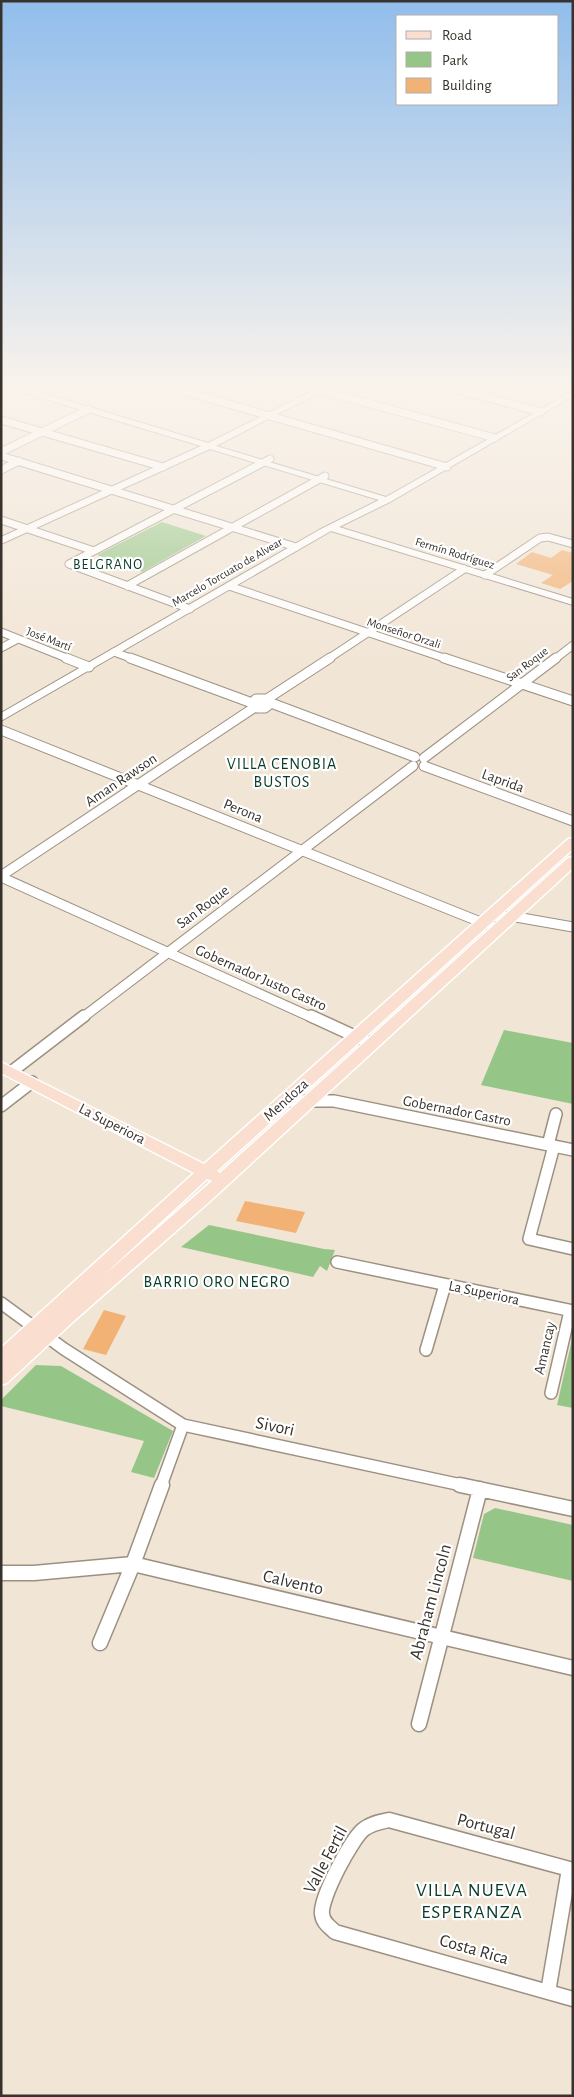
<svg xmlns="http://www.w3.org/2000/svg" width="574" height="2097" viewBox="0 0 574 2097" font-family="'Alegreya Sans',sans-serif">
<rect width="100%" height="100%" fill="#f1e5d5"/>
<path fill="#96c687" d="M 162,522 L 206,536 L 142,572 L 97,555 Z
M 504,1030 L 573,1043 L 573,1104 L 481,1085 Z
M 209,1225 L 324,1249 L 335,1250 L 327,1271 L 320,1266 L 313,1277 L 181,1247 Z
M 573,1335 L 573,1408 L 557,1405 Z
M 36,1365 L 61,1366 L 173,1431 L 154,1478 L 131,1472 L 144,1441 L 1,1406 L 1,1400 Z
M 495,1508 L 573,1525 L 573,1581 L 473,1558 L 484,1514 Z"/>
<path fill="#f2b276" d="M 562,550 L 573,553 L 573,581 L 560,589 L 541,583 L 553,575 L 516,564 L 532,552 L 551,558 Z
M 245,1201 L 305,1212 L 296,1233 L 236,1221 Z
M 104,1310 L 126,1316 L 106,1355 L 83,1349 Z"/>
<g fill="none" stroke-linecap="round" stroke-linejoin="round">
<g stroke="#9c9082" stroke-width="9">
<path id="street-far3" d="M 159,384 L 447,467
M 298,384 L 495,438
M 436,384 L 541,412
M 1,420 L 163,467
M 1,452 L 89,409
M 1,456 L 296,547
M 1,470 L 19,461
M 1,520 L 94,551
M 69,564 L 270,459
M 69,564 L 190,609
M 485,575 L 540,538 L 548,537 L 573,544
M 127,586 L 325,476
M 229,586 L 447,659
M 1,632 L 69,659
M 1,648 L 18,639
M 114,652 L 133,659
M 328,659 L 464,569
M 555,659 L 573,645"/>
</g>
<g stroke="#9c9082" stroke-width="11">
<path id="street-far2" d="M 66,658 L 89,667
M 130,658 L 252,703
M 444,658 L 573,701
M 256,699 L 267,699 L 270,704 L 265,708 L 257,708 L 252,703 Z
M 267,699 L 330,658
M 271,703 L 415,757
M 1,730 L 498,929
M 424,758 L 556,658
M 424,766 L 573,821
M 1,876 L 255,707
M 1,877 L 313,1018
M 490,916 L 516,917 L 573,927
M 82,1018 L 413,766"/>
</g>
<g stroke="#9c9082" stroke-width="14">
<path id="street-far1" d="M 311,1016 L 372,1044
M 11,1072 L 84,1016
M 284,1101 L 334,1101 L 573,1150
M 1,1106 L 32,1082
M 548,1145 L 556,1114
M 554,1146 L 529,1239 L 573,1249
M 337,1262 L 573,1311
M 1,1303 L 64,1349 L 183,1425 L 466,1486
M 426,1350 L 445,1285
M 551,1393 L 570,1311
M 161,1486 L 183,1425"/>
</g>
<g stroke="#9c9082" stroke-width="17">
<path id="street" d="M 460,1485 L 573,1509
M 1,1573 L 34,1573 L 133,1564 L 573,1668
M 100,1643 L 133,1564 L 162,1485
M 419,1724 L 480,1489
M 573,1870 L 389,1820 C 380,1822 372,1823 364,1829 C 352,1838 320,1898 322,1914 C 323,1923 329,1926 335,1932 L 573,1999
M 548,1992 L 569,1869"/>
</g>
<g stroke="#9c9082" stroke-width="2">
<path id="secondary" d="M 1,384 L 13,384 L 208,443 L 326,384 L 336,384 L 216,446 L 386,497 L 573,391 L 573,396 L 390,502 L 339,527 L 573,599 L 573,605 L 331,531 L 1,721 L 1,713 L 319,530 L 379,500 L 210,449 L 1,544 L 1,537 L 201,446 L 2,386 Z"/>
</g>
<g stroke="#fff" stroke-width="3">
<path id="primary" d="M 573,838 L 573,849 L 217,1171 L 220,1173 L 568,858 L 573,857 L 573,868 L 208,1203 L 75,1320 L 7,1383 L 1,1385 L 1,1367 L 3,1365 L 1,1366 L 1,1348 L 194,1173 L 1,1073 L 1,1062 L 204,1164 L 568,839 ZM 207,1179 L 212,1181 L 103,1276 Z"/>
</g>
<use href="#street-far3" stroke="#fff" stroke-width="7"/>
<use href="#street-far2" stroke="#fff" stroke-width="9"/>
<use href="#street-far1" stroke="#fff" stroke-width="11"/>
<use href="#street" stroke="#fff" stroke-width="14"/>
<use href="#secondary" fill="#fff" fill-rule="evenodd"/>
<use href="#primary" fill="#fadfd1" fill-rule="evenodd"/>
</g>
<linearGradient id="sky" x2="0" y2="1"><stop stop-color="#91bdec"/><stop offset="0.57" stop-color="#f9f3ec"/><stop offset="1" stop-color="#f9f3ec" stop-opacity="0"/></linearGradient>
<rect width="574" height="677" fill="url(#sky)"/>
<g text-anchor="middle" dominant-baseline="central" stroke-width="4.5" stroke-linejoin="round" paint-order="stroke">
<g font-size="12" fill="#37322c" stroke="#fff">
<text transform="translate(455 553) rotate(17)">Fermín Rodríguez</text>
<text transform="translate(227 572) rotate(-30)">Marcelo Torcuato de Alvear</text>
<text transform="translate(404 633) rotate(18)">Monseñor Orzali</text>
<text transform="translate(49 639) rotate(21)">José Martí</text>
<text transform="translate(527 664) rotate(-37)">San Roque</text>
</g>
<g font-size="14" letter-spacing="1" fill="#083b2a" stroke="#fff">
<text x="108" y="565">BELGRANO</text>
</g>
<g font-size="15" fill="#37322c" stroke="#fff">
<text transform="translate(121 780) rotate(-34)">Aman Rawson</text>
<text transform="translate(503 781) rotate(20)">Laprida</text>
<text transform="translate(243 811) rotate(22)">Perona</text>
<text transform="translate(203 907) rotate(-37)">San Roque</text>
<text transform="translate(261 978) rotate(24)">Gobernador Justo Castro</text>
<text transform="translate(286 1100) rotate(-42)">Mendoza</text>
<text transform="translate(457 1111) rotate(11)">Gobernador Castro</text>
<text transform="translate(112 1124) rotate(27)">La Superiora</text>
<text transform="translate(484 1293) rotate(12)">La Superiora</text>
<text transform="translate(545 1348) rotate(-77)">Amancay</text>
</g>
<g font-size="16" letter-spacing="1" fill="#083b2a" stroke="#fff">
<text x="282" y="764">VILLA CENOBIA<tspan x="282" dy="18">BUSTOS</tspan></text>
<text x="217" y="1282">BARRIO ORO NEGRO</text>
</g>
<g font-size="18" fill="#37322c" stroke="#fff">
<text transform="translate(275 1427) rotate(12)">Sivori</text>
<text transform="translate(293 1583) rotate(13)">Calvento</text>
<text transform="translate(431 1602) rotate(-75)">Abraham Lincoln</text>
<text transform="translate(486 1827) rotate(15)">Portugal</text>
<text transform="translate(326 1860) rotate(-62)">Valle Fertil</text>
<text transform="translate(474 1950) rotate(16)">Costa Rica</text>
</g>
<g font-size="19" letter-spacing="1" fill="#083b2a" stroke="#fff">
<text x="472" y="1890">VILLA NUEVA<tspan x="472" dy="22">ESPERANZA</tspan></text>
</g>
</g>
<rect width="574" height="2097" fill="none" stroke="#37322c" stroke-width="5"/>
<rect x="396" y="15" width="162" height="90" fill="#ffffff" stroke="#afadab"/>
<rect x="406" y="31" width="25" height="8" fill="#fadfd1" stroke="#afadab"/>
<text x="442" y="40" font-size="15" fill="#37322c">Road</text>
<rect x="406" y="52" width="25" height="15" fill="#96c687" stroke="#afadab"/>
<text x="442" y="65" font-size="15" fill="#37322c">Park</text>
<rect x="406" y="78" width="25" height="15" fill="#f2b276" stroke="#afadab"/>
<text x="442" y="90" font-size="15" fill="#37322c">Building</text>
</svg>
